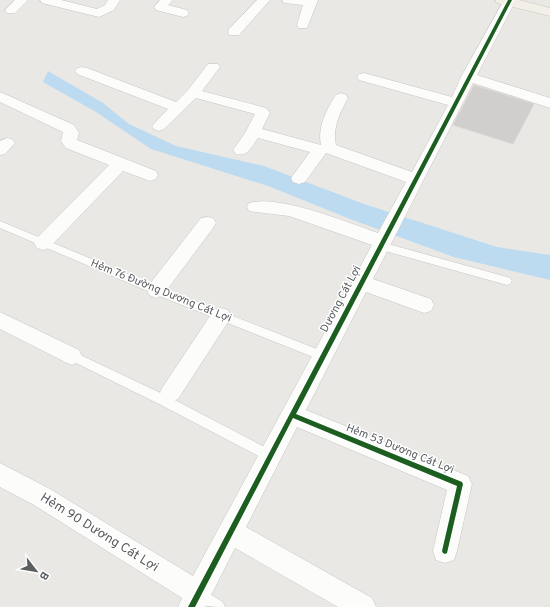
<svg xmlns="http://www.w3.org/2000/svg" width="550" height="607" viewBox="0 0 550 607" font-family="Overpass,sans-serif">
<rect width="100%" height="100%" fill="#eae8e4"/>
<path fill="#bcdbf1" d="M 48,71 L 103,103 L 129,124 L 176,146 L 264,166 L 364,204 L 497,247 L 550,255 L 550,280 L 454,257 L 350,219 L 268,186 L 151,149 L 96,112 L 43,82 Z"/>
<path fill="#d0cfcd" stroke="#d9d7d4" d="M 474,85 L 534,104 L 513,144 L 453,125 Z"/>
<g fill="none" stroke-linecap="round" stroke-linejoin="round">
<g stroke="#c6c5c5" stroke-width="1">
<path id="lane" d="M 0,221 L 164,289 L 327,353 L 328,356 L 327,359 L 323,361 L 157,295 L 0,228 Z
M 381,242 L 507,277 L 510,278 L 512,281 L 510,284 L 507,285 L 378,249 L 376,246 Z
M 72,351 L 169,397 L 274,452 L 276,456 L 274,460 L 270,462 L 266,460 L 161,405 L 68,359 L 67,356 L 68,353 Z
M 198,587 L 223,602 L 225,607 C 212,607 197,607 191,594 L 193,589 Z"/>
</g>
<g stroke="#c6c5c5" stroke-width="1">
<path id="street" d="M 15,0 L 28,0 L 15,13 L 7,13 L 5,10 Z
M 40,0 L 61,0 L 97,9 L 105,5 L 108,0 L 120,0 L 114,10 L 99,17 L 42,3 Z
M 160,0 L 173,0 L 168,5 L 187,10 L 189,13 L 187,16 L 183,17 L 156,10 L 154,7 Z
M 257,0 L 270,0 L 239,35 L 229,35 L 228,32 L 229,29 Z
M 282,0 L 318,0 L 307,28 L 299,28 L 297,25 L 303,5 L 284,3 Z
M 504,0 L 516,0 L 477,75 L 550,98 L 550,108 L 473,83 L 373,279 L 431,299 L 434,305 L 431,311 L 424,313 L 366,292 L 306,410 L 468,476 L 472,484 L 457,551 L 454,560 L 445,563 L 436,560 L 433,551 L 447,490 L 297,427 L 246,527 L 372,598 L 376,607 L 338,607 L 235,548 L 205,607 L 178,607 L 182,598 L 34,505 L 0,487 L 0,463 L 50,489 L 193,576 L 372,245 L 289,216 L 249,211 L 247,207 L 249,203 C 279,194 348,223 378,233 L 406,182 L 326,153 L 305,182 L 299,184 L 293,182 L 291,178 L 310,152 L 258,138 C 251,147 248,157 236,154 L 233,150 L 245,133 L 255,114 L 196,98 L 164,129 L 159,131 L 154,129 L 152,126 L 168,109 L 77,74 L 75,71 L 77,68 L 82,67 L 87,68 L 176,102 L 188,90 L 208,64 L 218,64 L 220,67 L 202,91 L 266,108 L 270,113 L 262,129 L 321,145 C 317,127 327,109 336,95 L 341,93 L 346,95 L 348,98 C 340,112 332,129 336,145 L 412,172 L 448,105 L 359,80 L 357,77 L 359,74 L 364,73 L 452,97 L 461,77 Z
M 0,92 L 74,125 L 79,133 L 77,140 L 156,171 L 158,175 L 156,179 L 150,181 L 123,171 L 49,248 L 43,250 L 37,248 L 34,243 L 37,238 L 109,165 L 66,148 L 61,141 L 63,132 L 0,102 Z
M 7,138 L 12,139 L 15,143 L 5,154 L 0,155 L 0,141 Z
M 207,217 L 213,218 L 216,223 L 213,228 L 163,295 L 156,298 L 149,295 L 147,290 L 149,285 L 201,218 Z
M 221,308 L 228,310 L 231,316 L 228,322 L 178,399 L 171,402 L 164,399 L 160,392 L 164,385 L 214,310 Z
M 0,312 L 79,350 L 82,356 L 79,362 L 72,365 L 65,362 L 0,329 Z"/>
</g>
<g stroke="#cfc7b5" stroke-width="1">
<path id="primary" d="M 495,0 L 519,0 L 550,8 L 550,16 L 497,3 Z"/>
</g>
<use href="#lane" fill="#fcfcfb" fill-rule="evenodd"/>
<use href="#street" fill="#fcfcfb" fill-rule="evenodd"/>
<use href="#primary" fill="#f1efe7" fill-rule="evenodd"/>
<g stroke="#fff" stroke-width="3">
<path id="cycleway" d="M 508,0 L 512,0 L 296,414 L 462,482 L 463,484 L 447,553 L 445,554 L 443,553 L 442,551 L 457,486 L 293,418 L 195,607 L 188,607 Z"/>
</g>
<use href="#cycleway" fill="#1b5e20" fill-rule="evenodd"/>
</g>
<g text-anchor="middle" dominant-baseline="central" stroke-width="3" stroke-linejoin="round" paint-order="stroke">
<g font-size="11" fill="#5a5e61" stroke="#fff">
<text transform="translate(161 291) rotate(22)">Hẻm 76 Đường Dương Cát Lợi</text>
<text transform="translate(341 299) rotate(-62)">Dương Cát Lợi</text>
<text transform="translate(400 449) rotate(22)">Hẻm 53 Dương Cát Lợi</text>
</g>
<g font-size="13" fill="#5a5e61" stroke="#fff">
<text transform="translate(99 533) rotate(32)">Hẻm 90 Dương Cát Lợi</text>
</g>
</g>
<g transform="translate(36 571) rotate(121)" stroke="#ffffff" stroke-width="3" paint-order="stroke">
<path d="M0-3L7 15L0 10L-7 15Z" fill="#5a5e61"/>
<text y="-6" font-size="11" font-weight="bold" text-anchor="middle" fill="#5a5e61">B</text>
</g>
</svg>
